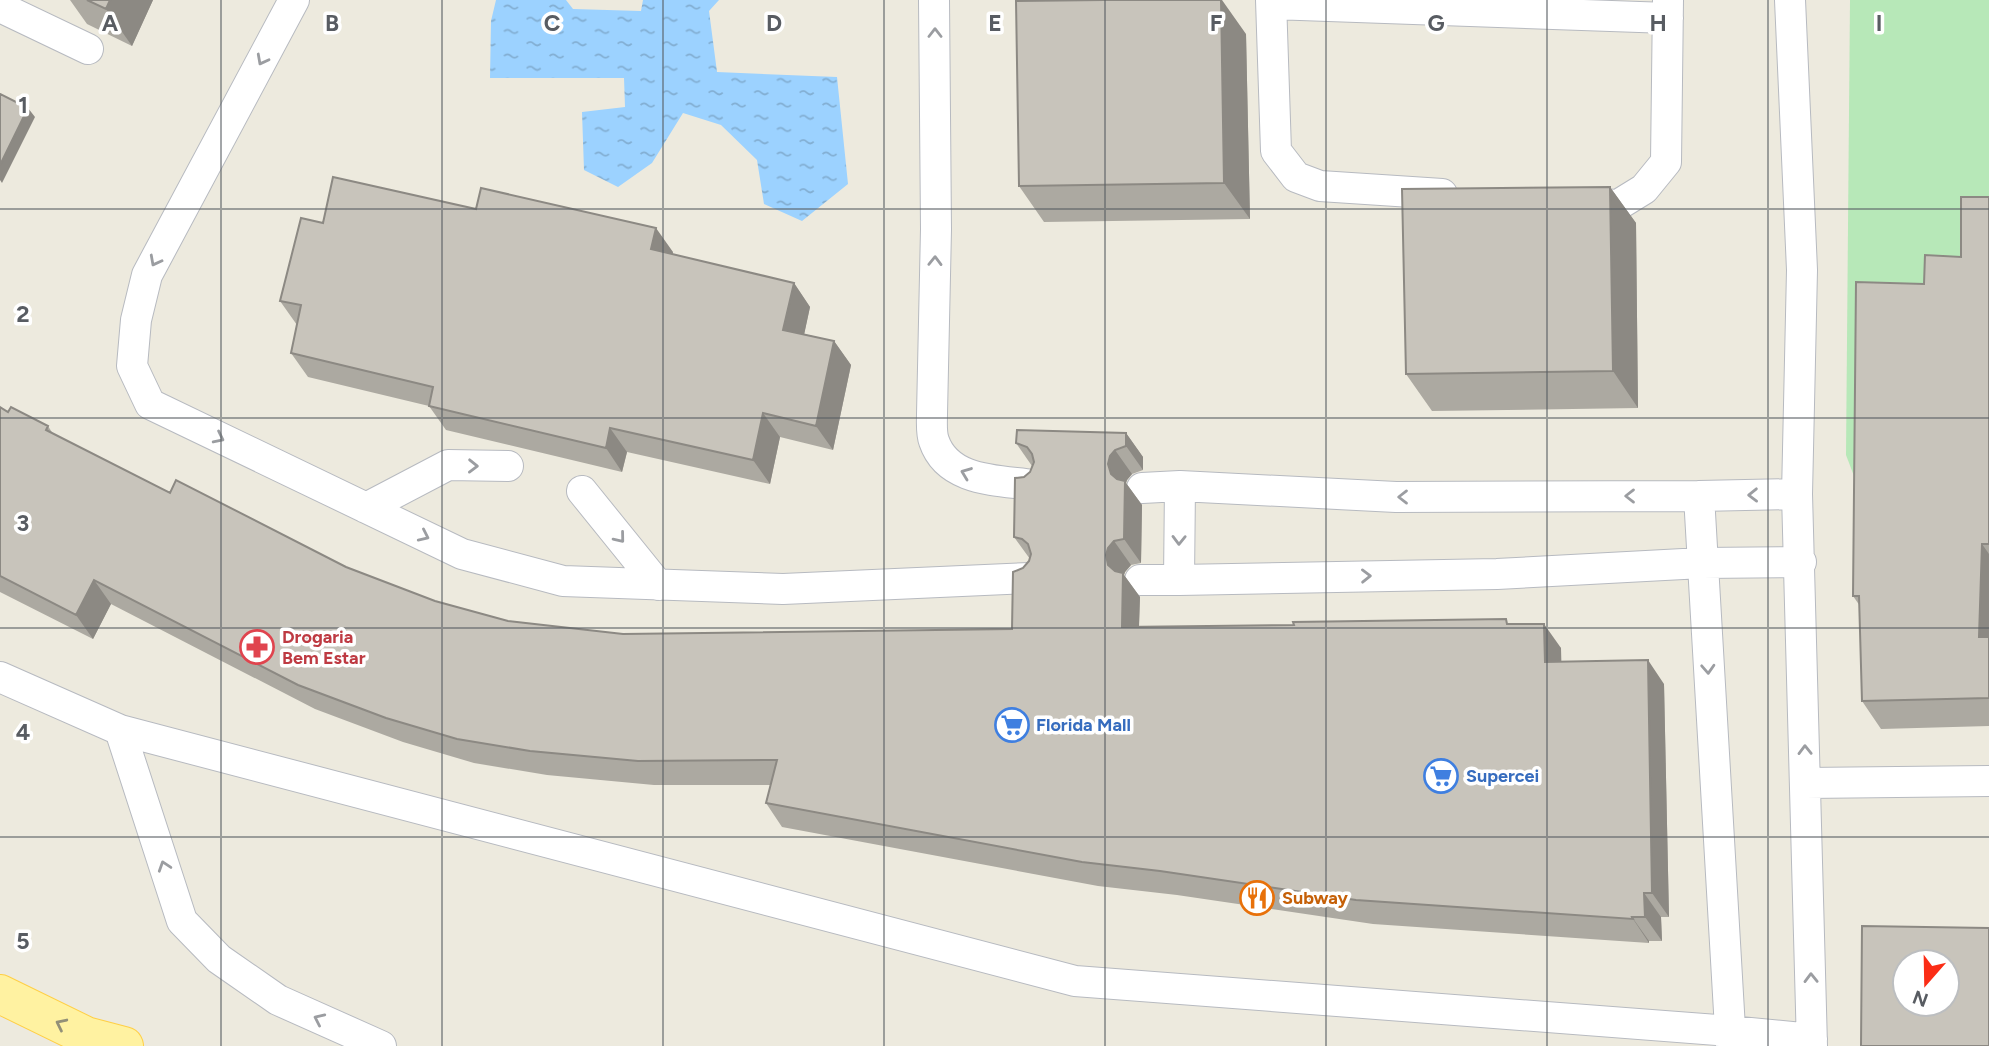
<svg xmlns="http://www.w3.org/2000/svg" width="1989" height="1046" viewBox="0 0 1989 1046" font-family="Figtree,sans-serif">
<defs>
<pattern id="water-ripples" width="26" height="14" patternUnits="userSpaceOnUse" patternTransform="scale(1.75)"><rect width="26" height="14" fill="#9cd2ff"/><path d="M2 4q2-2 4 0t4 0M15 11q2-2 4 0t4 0" fill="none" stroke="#82aed2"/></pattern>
</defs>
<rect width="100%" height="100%" fill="#edeade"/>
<path fill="#b7e8b8" d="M 1850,0 L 1989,0 L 1989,586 L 1897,589 L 1846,455 Z"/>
<path fill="url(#water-ripples)" d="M 496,0 L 566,0 L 573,9 L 641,11 L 643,0 L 719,0 L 709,11 L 717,72 L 837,77 L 848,184 L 802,221 L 764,204 L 757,160 L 721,125 L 683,113 L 652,163 L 618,187 L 584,170 L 582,112 L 625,107 L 624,78 L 490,78 L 491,21 Z"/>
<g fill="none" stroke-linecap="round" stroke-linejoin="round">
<g stroke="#b7bac0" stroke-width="32">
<path id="lane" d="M 294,0 L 147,275 L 136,320 L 132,366 L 150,404 L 462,554 L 563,581 L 783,589 L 1030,578
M 934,0 L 936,229 L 932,414 C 932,422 931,433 934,441 C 948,482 998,480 1033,485
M 1271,0 L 1276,151 L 1296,177 L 1320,186 L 1442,194
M 1790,0 L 1802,270 L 1797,494
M 1272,4 L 1668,18
M 0,7 L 88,49
M 1583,203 L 1618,205 L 1644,189 L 1666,162 L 1668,0
M 1142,488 L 1180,486
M 582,491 L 658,585
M 1699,496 L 1396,497 L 1180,486 L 1179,580 L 1497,574 L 1702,563 L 1801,562
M 366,508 L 448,465 L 508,466
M 1140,580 L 1179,580
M 0,677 L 120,730 L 1075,981 L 1730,1031 L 1812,1039
M 120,730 L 182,921 L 219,959 L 278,1000 L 381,1046
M 1806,783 L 1989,781
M 1731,1046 L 1699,496 L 1797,494 L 1812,1046"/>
</g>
<g stroke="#ffcf45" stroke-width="40">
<path id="primary" d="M 0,994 L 86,1036 L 124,1046"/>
</g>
<use href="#lane" stroke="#fff" stroke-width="30"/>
<use href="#primary" stroke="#fff2a1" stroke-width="38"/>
</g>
<path fill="#aca9a1" d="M 70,0 L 153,0 L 132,46 L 87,24 Z
M 1246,34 L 1250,219 L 1044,222 L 1019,186 Z
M 1610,187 L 1636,223 L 1638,408 L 1432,411 L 1406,374 Z
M 1989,197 L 1989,726 L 1881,729 L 1862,701 L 1860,606 L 1853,596 L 1924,284 L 1961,257 Z
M 476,209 L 673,252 L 672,254 L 794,283 L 810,307 L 804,334 L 834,341 L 851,365 L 833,450 L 780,437 L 770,484 L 627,452 L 622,472 L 446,430 L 429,406 L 308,377 L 291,353 L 297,325 L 280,301 L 323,223 Z
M 0,407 L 8,412 L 48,426 L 53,434 L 170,493 L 346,567 L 435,601 L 508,621 L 623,634 L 1012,629 L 1023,568 L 1029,561 L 1030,559 L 1014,537 L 1024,477 L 1030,472 L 1032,466 L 1016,443 L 1126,433 L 1143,457 L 1143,470 L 1132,474 L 1127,480 L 1126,483 L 1142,505 L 1141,563 L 1131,565 L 1125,572 L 1124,575 L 1140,597 L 1139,627 L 1510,624 L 1561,648 L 1561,662 L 1664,684 L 1669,917 L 1661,917 L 1662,941 L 1649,941 L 1649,943 L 1373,924 L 1177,895 L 1098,886 L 782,827 L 766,803 L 771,785 L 654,785 L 547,775 L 474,763 L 403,742 L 315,709 L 111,604 L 93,639 L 0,592 Z"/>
<path fill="#8c8983" d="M 110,0 L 153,0 L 132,46 L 106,9 Z
M 1221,0 L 1222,0 L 1246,34 L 1250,219 L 1224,183 Z
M 28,108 L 35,117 L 2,183 L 0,180 L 0,165 Z
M 1610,187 L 1636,223 L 1638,408 L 1613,371 Z
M 656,228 L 673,252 L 668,273 L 651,249 Z
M 794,283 L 810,307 L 800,354 L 783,330 Z
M 834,341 L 851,365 L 833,450 L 816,426 Z
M 763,413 L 780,437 L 770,484 L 753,460 Z
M 610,428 L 627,452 L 622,472 L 606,448 Z
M 1126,433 L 1143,457 L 1143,470 L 1126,446 Z
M 1115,450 L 1132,474 L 1127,480 L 1126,483 L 1142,505 L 1141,563 L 1124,539 L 1111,474 L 1108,464 L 1110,456 Z
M 1114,541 L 1131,565 L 1125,572 L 1124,575 L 1140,597 L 1138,651 L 1122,627 L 1106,555 L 1108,548 Z
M 1982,544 L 1989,554 L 1989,652 L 1979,637 Z
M 94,580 L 111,604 L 93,639 L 76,615 Z
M 1544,624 L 1561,648 L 1562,686 L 1545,662 Z
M 1648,660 L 1664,684 L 1669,917 L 1652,893 Z
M 1644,893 L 1661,917 L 1662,941 L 1645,917 Z
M 1632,917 L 1649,941 L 1649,943 L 1633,919 Z"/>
<path fill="#c8c4bb" stroke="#8c8983" stroke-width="2" fill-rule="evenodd" d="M 87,0 L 110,0 L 106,9 Z
M 1104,0 L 1221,0 L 1224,183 L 1019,186 L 1016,1 Z
M 0,94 L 28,108 L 0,165 Z
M 333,177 L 476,209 L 481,188 L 656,228 L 651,249 L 794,283 L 783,330 L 834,341 L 816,426 L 763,413 L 753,460 L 610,428 L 606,448 L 429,406 L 433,387 L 291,353 L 301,305 L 280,301 L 301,218 L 323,223 Z
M 1610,187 L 1613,371 L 1406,374 L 1402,189 Z
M 1961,197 L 1989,197 L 1989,544 L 1982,544 L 1979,637 L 1989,637 L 1989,698 L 1862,701 L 1859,596 L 1853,596 L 1856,282 L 1924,284 L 1925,255 L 1961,257 Z
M 0,407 L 8,412 L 11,407 L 48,426 L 46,430 L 170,493 L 176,480 L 346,567 L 435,601 L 508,621 L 623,634 L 1012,629 L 1013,572 L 1023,568 L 1029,561 L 1031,554 L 1028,544 L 1022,539 L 1014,537 L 1015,478 L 1024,477 L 1030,472 L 1034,462 L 1032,454 L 1027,447 L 1016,443 L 1017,430 L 1126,433 L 1126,446 L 1115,450 L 1110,456 L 1108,464 L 1111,474 L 1117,479 L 1125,481 L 1124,539 L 1114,541 L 1108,548 L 1106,555 L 1108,565 L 1115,571 L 1123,573 L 1122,627 L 1294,625 L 1293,622 L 1506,619 L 1507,624 L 1544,624 L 1545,662 L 1648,660 L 1652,893 L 1644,893 L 1645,917 L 1632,917 L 1633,919 L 1356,900 L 1160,871 L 1082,862 L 766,803 L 777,760 L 638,761 L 530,751 L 457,739 L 386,718 L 298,685 L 94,580 L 76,615 L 0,576 Z
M 1862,926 L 1989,928 L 1989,1046 L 1861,1046 ZM 1905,962 L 1947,962 L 1947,1004 L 1905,1004 Z"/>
<defs><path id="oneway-chevron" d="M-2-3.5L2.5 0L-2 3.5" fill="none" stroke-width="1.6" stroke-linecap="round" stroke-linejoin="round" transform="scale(1.75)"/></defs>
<g stroke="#9b9da1">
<use href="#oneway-chevron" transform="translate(935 33) rotate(-90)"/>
<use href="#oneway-chevron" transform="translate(262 60) rotate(118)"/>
<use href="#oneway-chevron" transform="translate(155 261) rotate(118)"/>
<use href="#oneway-chevron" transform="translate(935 261) rotate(-89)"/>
<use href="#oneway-chevron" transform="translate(219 438) rotate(26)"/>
<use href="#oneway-chevron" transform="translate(473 466) rotate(1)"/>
<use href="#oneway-chevron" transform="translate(966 473) rotate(-159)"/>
<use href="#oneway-chevron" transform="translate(1753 495) rotate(179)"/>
<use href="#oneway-chevron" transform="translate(1630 496) rotate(180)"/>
<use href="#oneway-chevron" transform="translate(1403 497) rotate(-180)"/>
<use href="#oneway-chevron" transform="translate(424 536) rotate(25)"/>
<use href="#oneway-chevron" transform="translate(620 538) rotate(51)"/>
<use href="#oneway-chevron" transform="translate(1179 540) rotate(91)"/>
<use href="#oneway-chevron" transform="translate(1366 576) rotate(-1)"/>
<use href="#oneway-chevron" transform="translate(1708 669) rotate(87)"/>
<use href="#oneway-chevron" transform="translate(1805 750) rotate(-91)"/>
<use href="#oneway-chevron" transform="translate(164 866) rotate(-108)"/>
<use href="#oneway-chevron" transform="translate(1811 978) rotate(-91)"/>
<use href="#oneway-chevron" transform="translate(319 1019) rotate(-155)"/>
</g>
<use stroke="#929078" href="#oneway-chevron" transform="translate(61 1024) rotate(-154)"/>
<path fill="none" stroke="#585c62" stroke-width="2" stroke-opacity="0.55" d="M 221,0 L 221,1046M 442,0 L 442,1046M 663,0 L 663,1046M 884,0 L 884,1046M 1105,0 L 1105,1046M 1326,0 L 1326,1046M 1547,0 L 1547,1046M 1768,0 L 1768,1046M 0,209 L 1989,209M 0,418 L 1989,418M 0,628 L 1989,628M 0,837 L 1989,837"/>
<defs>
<g id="pharmacy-ring" transform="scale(1.75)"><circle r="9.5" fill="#fff" stroke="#e0444e" stroke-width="1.5"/><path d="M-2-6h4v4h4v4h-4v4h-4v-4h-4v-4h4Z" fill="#e0444e"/></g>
<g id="supermarket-ring" transform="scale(1.75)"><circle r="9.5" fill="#fff" stroke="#3f7fe0" stroke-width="1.5"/><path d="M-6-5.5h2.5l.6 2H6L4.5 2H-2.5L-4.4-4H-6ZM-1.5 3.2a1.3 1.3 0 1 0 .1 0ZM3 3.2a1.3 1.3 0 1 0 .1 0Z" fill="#3f7fe0"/></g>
<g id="restaurant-ring" transform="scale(1.75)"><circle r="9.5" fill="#fff" stroke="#e8710a" stroke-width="1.5"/><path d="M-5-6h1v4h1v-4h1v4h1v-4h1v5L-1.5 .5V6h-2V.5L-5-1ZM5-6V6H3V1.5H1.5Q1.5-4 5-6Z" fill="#e8710a"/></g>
</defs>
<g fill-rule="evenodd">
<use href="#pharmacy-ring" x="257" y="647"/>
<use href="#supermarket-ring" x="1012" y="725"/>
<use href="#supermarket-ring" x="1441" y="776"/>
<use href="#restaurant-ring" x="1257" y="898"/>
</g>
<g text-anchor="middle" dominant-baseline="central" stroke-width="7" stroke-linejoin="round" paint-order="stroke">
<g font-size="18" font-weight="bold" fill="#be3a42" stroke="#fff" text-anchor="start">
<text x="282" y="637">Drogaria<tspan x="282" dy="21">Bem Estar</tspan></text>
</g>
<g font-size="18" font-weight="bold" fill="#366cbe" stroke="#fff" text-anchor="start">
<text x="1036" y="725">Florida Mall</text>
<text x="1466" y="776">Supercei</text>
</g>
<g font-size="18" font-weight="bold" fill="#c56008" stroke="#fff" text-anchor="start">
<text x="1282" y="898">Subway</text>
</g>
</g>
<g font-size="23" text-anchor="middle" font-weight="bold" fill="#585c62" stroke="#fff" stroke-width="7" stroke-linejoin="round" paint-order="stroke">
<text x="110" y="31">A</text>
<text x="332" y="31">B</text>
<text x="552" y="31">C</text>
<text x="774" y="31">D</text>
<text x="995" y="31">E</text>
<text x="1216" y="31">F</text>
<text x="1436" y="31">G</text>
<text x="1658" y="31">H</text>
<text x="1879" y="31">I</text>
<text x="23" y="113">1</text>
<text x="23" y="322">2</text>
<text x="23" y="531">3</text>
<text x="23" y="740">4</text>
<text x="23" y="949">5</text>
</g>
<g transform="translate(1926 983) rotate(200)"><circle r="33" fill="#ffffff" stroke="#bcbec0" stroke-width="2"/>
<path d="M0-5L12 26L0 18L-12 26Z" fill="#fb2d16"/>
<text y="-10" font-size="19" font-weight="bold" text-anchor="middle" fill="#585c62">N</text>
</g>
</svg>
